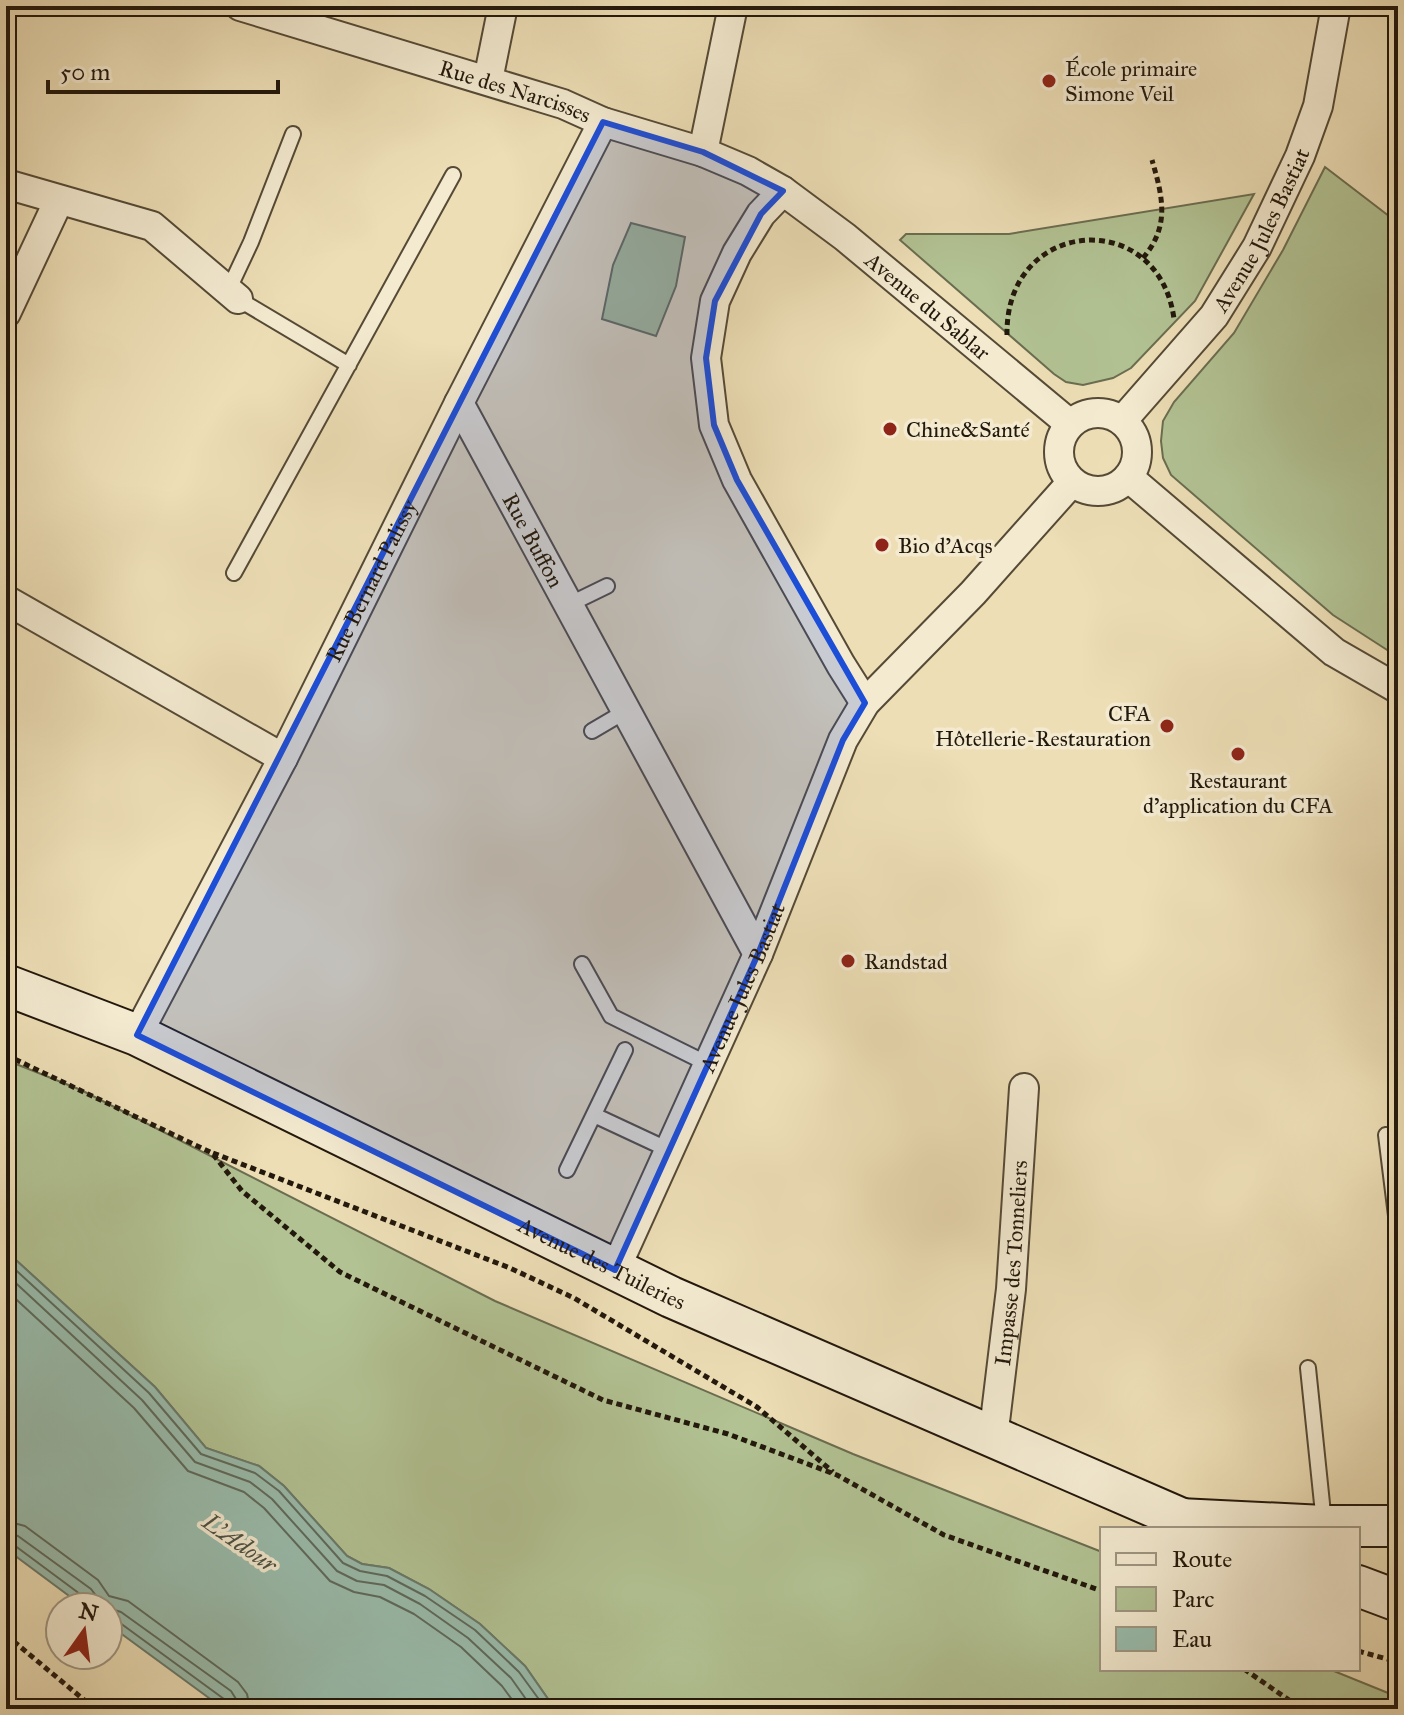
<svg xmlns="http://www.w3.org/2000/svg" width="1404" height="1715" viewBox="0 0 1404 1715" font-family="'IM FELL Great Primer',serif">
<rect width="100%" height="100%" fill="#eddeb6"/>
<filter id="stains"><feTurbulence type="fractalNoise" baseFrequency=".0025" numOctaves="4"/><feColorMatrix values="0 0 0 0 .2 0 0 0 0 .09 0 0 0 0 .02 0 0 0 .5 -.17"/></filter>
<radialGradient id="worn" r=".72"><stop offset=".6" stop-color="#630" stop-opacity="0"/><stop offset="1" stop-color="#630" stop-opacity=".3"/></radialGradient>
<path fill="#b2c293" stroke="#6a6d50" stroke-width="2" d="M 1325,167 L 1398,223 L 1398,657 L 1333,615 L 1171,475 L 1163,458 L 1161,441 L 1163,421 L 1174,402 L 1234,333 L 1283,250 Z
M 1254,194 L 1195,301 L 1131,368 L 1113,378 L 1083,385 L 1066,382 L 1054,374 L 900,240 L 906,234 L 1009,234 Z
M 631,223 L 685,237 L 676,286 L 656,336 L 602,319 L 613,265 Z
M 6,1060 L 81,1090 L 495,1301 L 853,1454 L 1102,1552 L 1102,1669 L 1329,1669 L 1398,1697 L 1398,1709 L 555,1709 L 525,1666 L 480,1624 L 429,1589 L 389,1568 L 362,1564 L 347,1556 L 284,1486 L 259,1466 L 206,1448 L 155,1387 L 6,1251 Z"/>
<path fill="#99bcac" stroke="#697a6c" stroke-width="2" d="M 6,1251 L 155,1387 L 206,1448 L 259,1466 L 284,1486 L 347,1556 L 362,1564 L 389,1568 L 429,1589 L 480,1624 L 525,1666 L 555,1709 L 224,1709 L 108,1624 L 108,1607 L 84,1607 L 6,1549 Z"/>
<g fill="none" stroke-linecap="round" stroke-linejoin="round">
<path stroke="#5e6a5c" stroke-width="2" d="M 6,1261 L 149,1393 L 201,1454 L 255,1473 L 279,1491 L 343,1563 L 360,1571 L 387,1576 L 425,1596 L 475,1630 L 519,1672 L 546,1709
M 6,1274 L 142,1400 L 195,1462 L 250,1482 L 272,1499 L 337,1571 L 357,1581 L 384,1585 L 420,1604 L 468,1638 L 511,1678 L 533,1709
M 6,1290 L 134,1408 L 188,1471 L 244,1492 L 264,1508 L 330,1581 L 354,1592 L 380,1597 L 414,1614 L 461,1647 L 502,1686 L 519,1709
M 6,1521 L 25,1526 L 98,1580 L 109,1596 L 128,1601 L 238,1682 L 247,1694 L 250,1709
M 6,1533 L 18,1536 L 91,1589 L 97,1597 L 98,1607
M 6,1543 L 14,1545 L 84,1597 L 88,1607
M 108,1608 L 121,1612 L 231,1691 L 236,1699 L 238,1709
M 108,1618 L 116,1620 L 224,1699 L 228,1709"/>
<g stroke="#554a36" stroke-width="18">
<path id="lane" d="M 228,291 L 251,242 L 293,134
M 238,299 L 349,365
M 234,573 L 453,175
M 568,605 L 607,586
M 592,731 L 626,711
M 582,964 L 611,1016 L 708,1064
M 594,1115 L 669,1150
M 1386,1135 L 1398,1232
M 567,1170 L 625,1050
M 1308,1368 L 1324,1523"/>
</g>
<g stroke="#554a36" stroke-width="32">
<g id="street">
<path id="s1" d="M 240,6 L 563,104 L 603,122 L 703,152 L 748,171 L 783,191 L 845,237 L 1070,424"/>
<path d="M 488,80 L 503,6"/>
<path d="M 703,152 L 733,6"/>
<path d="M 6,184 L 152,226 L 238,299"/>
<path d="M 783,191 L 761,214 L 737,253 L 715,301 L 706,358 L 714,425 L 737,480 L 841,665 L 865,703"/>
<path d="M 6,313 L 59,200"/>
<path id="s2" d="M 459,403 L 758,954"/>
<circle cx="1098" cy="452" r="39"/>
<path id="s3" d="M 1122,421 L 1214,316 L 1257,247 L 1300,156 L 1318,106 L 1336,6"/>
<path d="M 1128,477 L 1334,652 L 1398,689"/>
<path d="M 6,600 L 283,758 L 137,1035"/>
<path id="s4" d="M 283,758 L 459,403 L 603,122"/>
<path id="s5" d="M 615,1270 L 758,954 L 843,740 L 865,703 L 973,593 L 1072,482"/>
<path id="s6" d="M 993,1438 L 1011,1289 L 1024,1088"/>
</g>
</g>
<g stroke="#22180c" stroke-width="44">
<g id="secondary">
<path id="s7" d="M 6,985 L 137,1035 L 671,1297 L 1205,1529"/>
<path d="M 1179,1519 L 1324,1526 L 1398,1526"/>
<path d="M 1358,1586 L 1398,1601"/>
</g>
</g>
<path stroke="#22180c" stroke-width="5" stroke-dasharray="6 4" stroke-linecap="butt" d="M 1143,258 C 1170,226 1163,198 1152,160
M 1007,335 C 1005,217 1159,206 1174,319
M 6,1055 L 212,1153 L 242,1191 L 340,1272 L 603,1400 L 728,1434 L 837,1475 L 944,1535 L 1102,1591
M 213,1153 L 510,1268 L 574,1298 L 757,1407 L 833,1472
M 6,1635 L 95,1709
M 1358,1651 L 1398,1662
M 1244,1669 L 1302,1709"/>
<use href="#lane" stroke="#f3ead0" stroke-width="14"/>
<use href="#street" stroke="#f3ead0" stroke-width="28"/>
<use href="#secondary" stroke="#f3ead0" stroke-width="40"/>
</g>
<path fill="#1d4ed8" fill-opacity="0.2" stroke="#1d4ed8" stroke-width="6" stroke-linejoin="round" d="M 603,122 L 703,152 L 783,191 L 761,214 L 715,301 L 706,358 L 714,425 L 737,480 L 865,703 L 843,740 L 758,954 L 615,1270 L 137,1035 Z"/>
<g fill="#8f2418" stroke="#f3ead0" stroke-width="3">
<circle cx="1049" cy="81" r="8"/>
<circle cx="890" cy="429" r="8"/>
<circle cx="882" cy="545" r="8"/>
<circle cx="1167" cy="726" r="8"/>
<circle cx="1238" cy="754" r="8"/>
<circle cx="848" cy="961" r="8"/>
</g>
<g text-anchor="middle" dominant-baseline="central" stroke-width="7" stroke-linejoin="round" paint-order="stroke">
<g font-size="22" fill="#22180c" stroke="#f3ead0" text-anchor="start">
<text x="1065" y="68">École primaire<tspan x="1065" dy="25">Simone Veil</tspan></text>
<text x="906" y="429">Chine&amp;Santé</text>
<text x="898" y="545">Bio d'Acqs</text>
<text x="1151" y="713" text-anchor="end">CFA<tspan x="1151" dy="25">Hôtellerie-Restauration</tspan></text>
<text x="1238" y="780" text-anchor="middle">Restaurant<tspan x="1238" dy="25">d'application du CFA</tspan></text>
<text x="864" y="961">Randstad</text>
</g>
<g font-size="22" fill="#22180c" stroke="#f3ead0">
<text stroke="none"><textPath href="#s1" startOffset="288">Rue des Narcisses</textPath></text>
<text stroke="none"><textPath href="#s3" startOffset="238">Avenue Jules Bastiat</textPath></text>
<text stroke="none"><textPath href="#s1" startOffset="760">Avenue du Sablar</textPath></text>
<text stroke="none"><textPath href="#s2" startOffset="156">Rue Buffon</textPath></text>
<text stroke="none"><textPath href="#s4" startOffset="198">Rue Bernard Palissy</textPath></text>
<text stroke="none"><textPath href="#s5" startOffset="310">Avenue Jules Bastiat</textPath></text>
<text stroke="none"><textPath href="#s7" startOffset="658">Avenue des Tuileries</textPath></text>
<text stroke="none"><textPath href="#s6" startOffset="176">Impasse des Tonneliers</textPath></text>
</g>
<g font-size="24" font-style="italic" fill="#4c5144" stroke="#f3ead0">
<text transform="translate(240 1543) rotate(35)">L'Adour</text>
</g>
</g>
<rect width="1404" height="1715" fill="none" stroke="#eddeb6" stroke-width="32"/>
<rect x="8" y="8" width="1388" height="1699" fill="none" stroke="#22180c" stroke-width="4"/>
<rect x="16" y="16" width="1372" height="1683" fill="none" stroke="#22180c" stroke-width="2"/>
<rect x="1100" y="1527" width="260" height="144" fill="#f3ead0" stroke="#9f9682" stroke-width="2"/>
<rect x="1116" y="1553" width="40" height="12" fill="#f3ead0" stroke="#9f9682" stroke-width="2"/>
<text x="1172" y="1567" font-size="24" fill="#22180c">Route</text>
<rect x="1116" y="1587" width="40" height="24" fill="#b2c293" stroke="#9f9682" stroke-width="2"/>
<text x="1172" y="1607" font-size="24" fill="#22180c">Parc</text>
<rect x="1116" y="1627" width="40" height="24" fill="#99bcac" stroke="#9f9682" stroke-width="2"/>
<text x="1172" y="1647" font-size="24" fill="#22180c">Eau</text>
<g transform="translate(84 1631) rotate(14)"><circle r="38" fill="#f3ead0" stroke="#9f9682" stroke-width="2"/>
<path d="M0-6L14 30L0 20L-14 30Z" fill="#8f2418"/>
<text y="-12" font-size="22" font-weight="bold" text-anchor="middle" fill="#22180c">N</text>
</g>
<path d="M48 80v12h230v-12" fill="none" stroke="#22180c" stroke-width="4"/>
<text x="60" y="80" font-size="24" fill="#22180c" stroke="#f3ead0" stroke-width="6" paint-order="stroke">50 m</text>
<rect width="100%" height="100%" filter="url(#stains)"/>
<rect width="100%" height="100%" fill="url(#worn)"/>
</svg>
